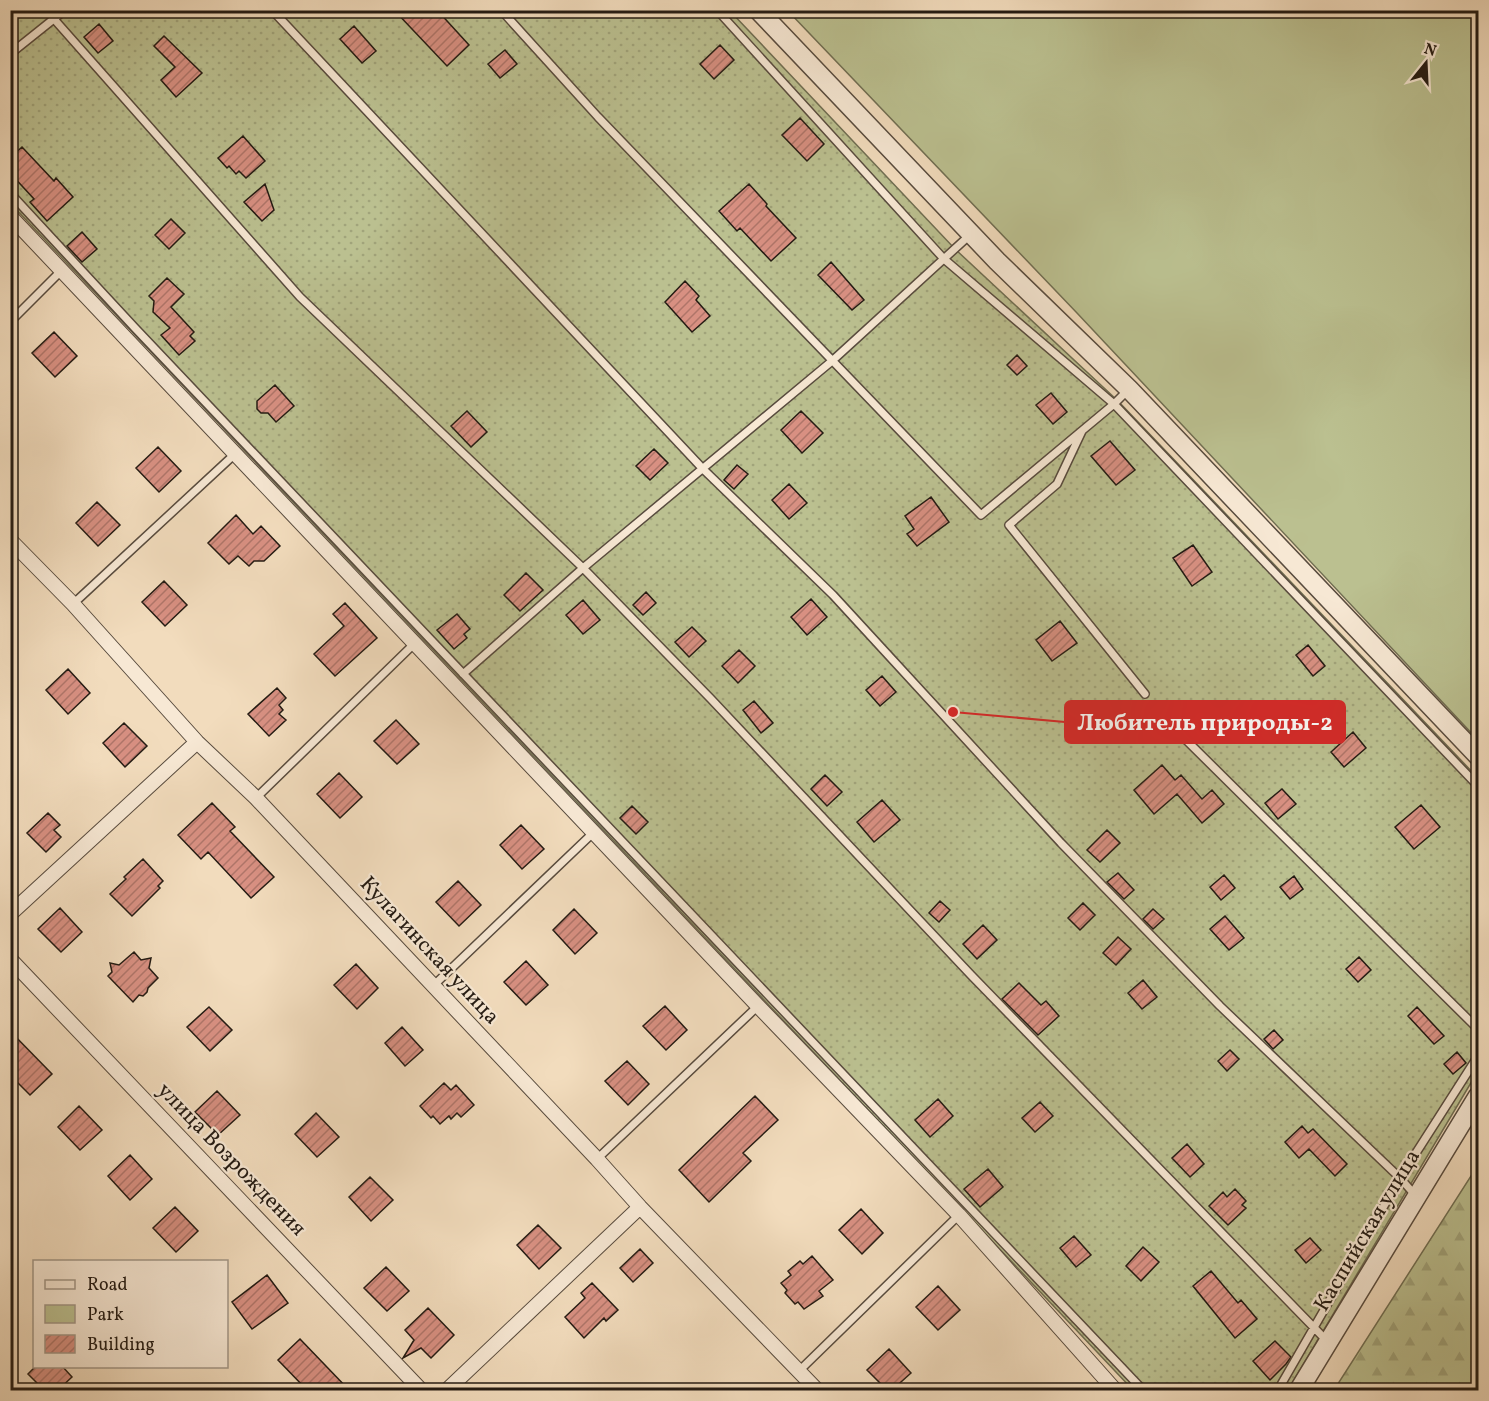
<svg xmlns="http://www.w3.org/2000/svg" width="1489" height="1401" viewBox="0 0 1489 1401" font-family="Vollkorn,serif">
<defs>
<pattern id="forest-firs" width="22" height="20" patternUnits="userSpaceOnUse" patternTransform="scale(1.5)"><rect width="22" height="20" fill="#bbc090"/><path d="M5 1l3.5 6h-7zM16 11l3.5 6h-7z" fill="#a1a47b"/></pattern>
<pattern id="garden-dots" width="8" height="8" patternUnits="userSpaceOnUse" patternTransform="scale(1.5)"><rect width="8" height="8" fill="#bbc090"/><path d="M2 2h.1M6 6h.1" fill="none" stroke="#a1a47b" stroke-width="1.8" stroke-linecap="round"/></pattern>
<pattern id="building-hatch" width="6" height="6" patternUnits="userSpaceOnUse" patternTransform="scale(1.5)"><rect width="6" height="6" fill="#d89082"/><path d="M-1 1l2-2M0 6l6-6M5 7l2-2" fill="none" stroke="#af7569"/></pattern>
</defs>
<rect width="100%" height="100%" fill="#f2dcbd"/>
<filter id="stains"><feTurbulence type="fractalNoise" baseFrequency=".00333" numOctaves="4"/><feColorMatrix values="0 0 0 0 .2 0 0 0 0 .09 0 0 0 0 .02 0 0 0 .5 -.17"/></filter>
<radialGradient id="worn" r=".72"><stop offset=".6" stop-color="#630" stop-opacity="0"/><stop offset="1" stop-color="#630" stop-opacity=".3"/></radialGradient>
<path fill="#bbc090" stroke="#706e52" stroke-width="1.5" d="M 788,11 L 1478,11 L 1478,740 L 1077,313 Z"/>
<path fill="url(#forest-firs)" stroke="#706e52" stroke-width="1.5" d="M 1478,1165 L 1478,1390 L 1334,1390 Z"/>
<path fill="url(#garden-dots)" stroke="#706e52" stroke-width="1.5" d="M 11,11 L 730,11 L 955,249 L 1118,401 L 1478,778 L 1478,1071 L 1288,1390 L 1133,1390 L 11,204 Z"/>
<path fill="url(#building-hatch)" stroke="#241b13" stroke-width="1.5" d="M 394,10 L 437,10 L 469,45 L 447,66 Z
M 99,24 L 113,41 L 98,53 L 84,37 Z
M 354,26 L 376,51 L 362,63 L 340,39 Z
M 164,36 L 202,73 L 176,97 L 161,80 L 175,67 L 154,46 Z
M 720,45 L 734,60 L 714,79 L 700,64 Z
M 505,50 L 517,64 L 500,78 L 488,64 Z
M 800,118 L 824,144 L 807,161 L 782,135 Z
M 243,136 L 265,161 L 246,178 L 239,171 L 236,174 L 229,166 L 227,168 L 218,158 Z
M 22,147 L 54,181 L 56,178 L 73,197 L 47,221 L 30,202 L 34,199 L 10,173 L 10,158 Z
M 265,184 L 274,210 L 262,221 L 244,202 Z
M 749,184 L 767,204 L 766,206 L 796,238 L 771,261 L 740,228 L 737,231 L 719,211 Z
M 171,219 L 185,233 L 169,249 L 155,235 Z
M 82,232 L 97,249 L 82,262 L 67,246 Z
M 831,262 L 864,300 L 852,310 L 818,275 Z
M 167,278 L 184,294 L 171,307 L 194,332 L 190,336 L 195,341 L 179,355 L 161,335 L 170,328 L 153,312 L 154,301 L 149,296 Z
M 685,281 L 699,296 L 696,300 L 710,316 L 692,332 L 665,302 Z
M 54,332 L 77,356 L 55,377 L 32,353 Z
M 1017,355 L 1027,366 L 1017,375 L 1007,365 Z
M 275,385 L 294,406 L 276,422 L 268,413 L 261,413 L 257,409 L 257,401 Z
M 1051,393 L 1067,412 L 1053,424 L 1036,405 Z
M 467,411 L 487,432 L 471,447 L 451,426 Z
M 801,411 L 823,433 L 802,453 L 781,430 Z
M 1110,441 L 1135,470 L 1116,485 L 1091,456 Z
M 158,447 L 181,471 L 159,492 L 136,468 Z
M 654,449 L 668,463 L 650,480 L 636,466 Z
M 737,465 L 748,474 L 734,489 L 724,480 Z
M 789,484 L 807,503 L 789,519 L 772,500 Z
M 931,497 L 949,522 L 917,546 L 907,534 L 914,529 L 905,516 Z
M 97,502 L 120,525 L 98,546 L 76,523 Z
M 236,515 L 253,534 L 261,526 L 280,546 L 264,561 L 254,561 L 249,566 L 238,556 L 229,564 L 208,543 Z
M 1193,545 L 1212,572 L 1192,586 L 1173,558 Z
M 526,573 L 543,590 L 520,611 L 504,595 Z
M 164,581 L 187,605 L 165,626 L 142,602 Z
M 646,592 L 656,603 L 643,615 L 633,605 Z
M 811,599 L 827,617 L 807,635 L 791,617 Z
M 583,600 L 600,620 L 583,634 L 566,615 Z
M 345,603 L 377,638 L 335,676 L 314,654 L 344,626 L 333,614 Z
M 457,614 L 470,629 L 464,634 L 467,638 L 454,649 L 437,630 Z
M 1060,621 L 1077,643 L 1052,661 L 1036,640 Z
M 692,627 L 706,641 L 689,657 L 675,642 Z
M 1308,645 L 1325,666 L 1313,676 L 1296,655 Z
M 739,650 L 755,666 L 738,683 L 722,666 Z
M 68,669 L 90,693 L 68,714 L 46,690 Z
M 882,676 L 896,692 L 880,706 L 866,690 Z
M 277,688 L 286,698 L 279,705 L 283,710 L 279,714 L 286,720 L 269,736 L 248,714 Z
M 754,701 L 773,723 L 761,733 L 743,710 Z
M 396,720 L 419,744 L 397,764 L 374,741 Z
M 124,723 L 147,746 L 125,767 L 103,743 Z
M 1353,732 L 1366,748 L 1344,767 L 1331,752 Z
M 1162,765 L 1175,780 L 1181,775 L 1202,799 L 1212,790 L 1224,804 L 1202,823 L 1177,794 L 1154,814 L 1134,790 Z
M 339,773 L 362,797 L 340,818 L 317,794 Z
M 825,775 L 842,792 L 827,806 L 811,789 Z
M 1282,789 L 1296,804 L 1278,819 L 1265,803 Z
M 882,800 L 900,820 L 874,842 L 857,822 Z
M 212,803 L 235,827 L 230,831 L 274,877 L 251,898 L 208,852 L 201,859 L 178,835 Z
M 1421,805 L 1440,827 L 1414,849 L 1395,827 Z
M 632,806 L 648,822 L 636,834 L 620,818 Z
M 48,813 L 60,825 L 54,830 L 61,837 L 46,852 L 27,833 Z
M 521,825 L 544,849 L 522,869 L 500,845 Z
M 1107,830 L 1120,843 L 1100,862 L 1087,850 Z
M 143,859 L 163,881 L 158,886 L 160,888 L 132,916 L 110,894 L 126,879 L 124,877 Z
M 1118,873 L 1134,890 L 1124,899 L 1107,882 Z
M 1224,875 L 1235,888 L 1221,900 L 1210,887 Z
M 1294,876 L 1303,889 L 1290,899 L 1280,887 Z
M 458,881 L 481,905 L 459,926 L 436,902 Z
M 940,901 L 950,910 L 939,922 L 929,913 Z
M 1083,903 L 1095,915 L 1080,930 L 1068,918 Z
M 60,908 L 82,932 L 61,952 L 38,929 Z
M 574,909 L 597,933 L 575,954 L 553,930 Z
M 1153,909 L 1164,919 L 1153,929 L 1143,919 Z
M 1225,916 L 1244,938 L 1229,950 L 1210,929 Z
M 983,925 L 997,940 L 977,959 L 963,944 Z
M 1118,937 L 1131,949 L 1116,965 L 1103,953 Z
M 134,952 L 141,960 L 151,958 L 149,968 L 158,978 L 148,988 L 147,992 L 143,996 L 139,995 L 133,1002 L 108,976 L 112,972 L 110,963 L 119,965 Z
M 1359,957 L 1371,970 L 1358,982 L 1346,969 Z
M 526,961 L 548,985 L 526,1005 L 504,982 Z
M 356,964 L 378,988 L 357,1009 L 334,985 Z
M 1143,980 L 1157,997 L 1142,1009 L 1128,993 Z
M 1019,983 L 1041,1005 L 1046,1001 L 1059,1016 L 1038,1035 L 1002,999 Z
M 665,1006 L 687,1030 L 666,1050 L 643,1026 Z
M 209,1007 L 232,1030 L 210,1051 L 187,1027 Z
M 1417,1007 L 1444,1036 L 1434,1044 L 1408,1016 Z
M 402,1027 L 423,1050 L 405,1066 L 385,1043 Z
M 1274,1030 L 1283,1040 L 1273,1049 L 1264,1039 Z
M 10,1031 L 52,1074 L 30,1095 L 10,1075 Z
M 1230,1050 L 1239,1059 L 1227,1071 L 1218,1061 Z
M 1457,1052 L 1466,1063 L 1453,1074 L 1444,1064 Z
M 627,1061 L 649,1084 L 628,1105 L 605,1081 Z
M 444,1083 L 451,1090 L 456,1085 L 474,1105 L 461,1117 L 457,1113 L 451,1119 L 449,1116 L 440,1124 L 433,1116 L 431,1118 L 420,1106 Z
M 217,1091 L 240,1115 L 218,1135 L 195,1112 Z
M 755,1096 L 778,1120 L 743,1153 L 751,1161 L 709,1202 L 679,1170 Z
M 938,1099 L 953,1116 L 930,1137 L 915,1120 Z
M 1040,1102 L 1053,1116 L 1035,1132 L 1022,1118 Z
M 79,1106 L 102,1130 L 80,1150 L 58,1127 Z
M 316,1113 L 339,1137 L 317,1157 L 295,1134 Z
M 1302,1126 L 1308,1133 L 1313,1129 L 1347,1164 L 1335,1176 L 1309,1149 L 1299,1158 L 1285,1142 Z
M 1187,1144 L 1204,1164 L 1190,1177 L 1172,1158 Z
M 130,1155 L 152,1179 L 130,1200 L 108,1176 Z
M 988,1169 L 1003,1187 L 980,1207 L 964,1189 Z
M 370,1177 L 393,1200 L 371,1221 L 349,1197 Z
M 1235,1189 L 1246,1201 L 1242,1205 L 1246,1208 L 1228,1225 L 1209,1206 L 1223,1192 L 1227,1197 Z
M 175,1207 L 198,1231 L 176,1252 L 153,1228 Z
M 861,1209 L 883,1233 L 862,1254 L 839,1230 Z
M 538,1225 L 561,1248 L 539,1269 L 517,1245 Z
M 1074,1236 L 1091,1255 L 1076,1267 L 1060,1248 Z
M 1310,1238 L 1321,1250 L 1306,1263 L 1295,1250 Z
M 1143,1247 L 1159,1262 L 1141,1281 L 1126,1266 Z
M 640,1249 L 653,1263 L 633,1282 L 620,1268 Z
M 812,1256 L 833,1280 L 819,1291 L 823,1296 L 804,1309 L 798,1302 L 795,1304 L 785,1293 L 787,1290 L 781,1283 L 791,1275 L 788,1271 L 800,1261 L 803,1264 Z
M 386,1267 L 409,1291 L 387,1311 L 364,1288 Z
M 1211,1271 L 1238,1303 L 1241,1300 L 1257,1319 L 1235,1338 L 1193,1286 Z
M 267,1275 L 288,1303 L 252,1329 L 232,1302 Z
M 592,1283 L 618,1310 L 606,1321 L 604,1318 L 584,1338 L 565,1317 L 585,1298 L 581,1293 Z
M 938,1286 L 960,1310 L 938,1330 L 916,1307 Z
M 428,1308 L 454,1335 L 431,1358 L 421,1348 L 403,1358 L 414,1340 L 405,1330 Z
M 300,1339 L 349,1390 L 307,1390 L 278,1360 Z
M 1275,1341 L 1291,1357 L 1286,1364 L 1270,1380 L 1253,1361 Z
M 889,1349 L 911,1373 L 892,1390 L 887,1390 L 867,1370 Z
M 36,1366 L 62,1366 L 72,1377 L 58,1390 L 44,1390 L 28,1374 Z"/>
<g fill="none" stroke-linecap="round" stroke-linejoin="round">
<g stroke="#584b3e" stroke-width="10">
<path id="service" d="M 46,10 L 300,297 L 583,568 L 711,699 L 971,975 L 1328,1342
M 272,10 L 703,469 L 833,595 L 1061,843 L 1220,1006 L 1400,1178 L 1416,1196
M 501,10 L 598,117 L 981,515 L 1114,404 L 1128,390
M 717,10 L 944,259 L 1114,404 L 1478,786
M 10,54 L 65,10
M 10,193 L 135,328 L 1143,1390
M 10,322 L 62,270
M 1082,431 L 1057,484 L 1009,525 L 1145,694
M 73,604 L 236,453
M 463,674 L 583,568 L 832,361 L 971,234
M 1177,731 L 1478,1029
M 256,798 L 415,643
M 433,986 L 594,832
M 597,1159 L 758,1006
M 799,1371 L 959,1215
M 1278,1390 L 1400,1178 L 1478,1056"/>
</g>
<g stroke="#584b3e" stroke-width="16">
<path id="minor" d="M 10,216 L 758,1006 L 959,1215 L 1115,1390
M 10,540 L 73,604 L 197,742 L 256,798 L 597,1159 L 640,1207 L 817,1390
M 10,914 L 197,742
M 10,959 L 421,1390
M 447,1390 L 640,1207"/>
</g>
<g stroke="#584b3e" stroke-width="21">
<path id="tertiary" d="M 758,10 L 997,261 L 1129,389 L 1478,756
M 1299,1390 L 1478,1096"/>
</g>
<use href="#service" stroke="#f7e8d4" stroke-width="7"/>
<use href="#minor" stroke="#f7e8d4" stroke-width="14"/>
<use href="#tertiary" stroke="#f7e8d4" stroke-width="18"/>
</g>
<g text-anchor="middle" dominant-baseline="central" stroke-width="4.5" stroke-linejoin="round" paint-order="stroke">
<g font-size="22" fill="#241b13" stroke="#f7e8d4">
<text transform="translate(429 951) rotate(47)">Кулагинская улица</text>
<text transform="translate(231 1160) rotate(46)">улица Возрождения</text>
<text transform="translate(1368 1231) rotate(-59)">Каспийская улица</text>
</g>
</g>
<path fill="none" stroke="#d62828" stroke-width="2" d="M953 712L1065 722"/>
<circle fill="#d62828" stroke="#f7e8d4" stroke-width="2" cx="953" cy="712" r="6"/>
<rect fill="#d62828" stroke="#d62828" stroke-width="2" x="1065" y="701" width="280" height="42" rx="6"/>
<g font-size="24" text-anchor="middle" font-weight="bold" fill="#fff">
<text x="1205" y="730">Любитель природы-2</text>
</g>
<rect width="1489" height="1401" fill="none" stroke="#f2dcbd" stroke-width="36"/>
<rect x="12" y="12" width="1465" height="1377" fill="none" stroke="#241b13" stroke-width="3"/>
<rect x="18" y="18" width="1453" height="1365" fill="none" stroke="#241b13" stroke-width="1.5"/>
<rect x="33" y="1260" width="195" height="108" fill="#f7e8d4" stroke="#a39687" stroke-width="1.5"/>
<rect x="45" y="1280" width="30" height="9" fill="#f7e8d4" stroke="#a39687" stroke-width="1.5"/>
<text x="87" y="1290" font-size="18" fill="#241b13">Road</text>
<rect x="45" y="1305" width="30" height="18" fill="#bbc090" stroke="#a39687" stroke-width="1.5"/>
<text x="87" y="1320" font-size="18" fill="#241b13">Park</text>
<rect x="45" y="1335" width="30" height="18" fill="url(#building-hatch)" stroke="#a39687" stroke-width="1.5"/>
<text x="87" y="1350" font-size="18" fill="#241b13">Building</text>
<g transform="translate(1426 63) rotate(18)" stroke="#f7e8d4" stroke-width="4.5" paint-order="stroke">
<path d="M0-4.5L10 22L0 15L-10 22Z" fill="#241b13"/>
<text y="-9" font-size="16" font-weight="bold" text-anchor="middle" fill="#241b13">N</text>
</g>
<rect width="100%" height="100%" filter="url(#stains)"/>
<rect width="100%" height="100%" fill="url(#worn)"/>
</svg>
